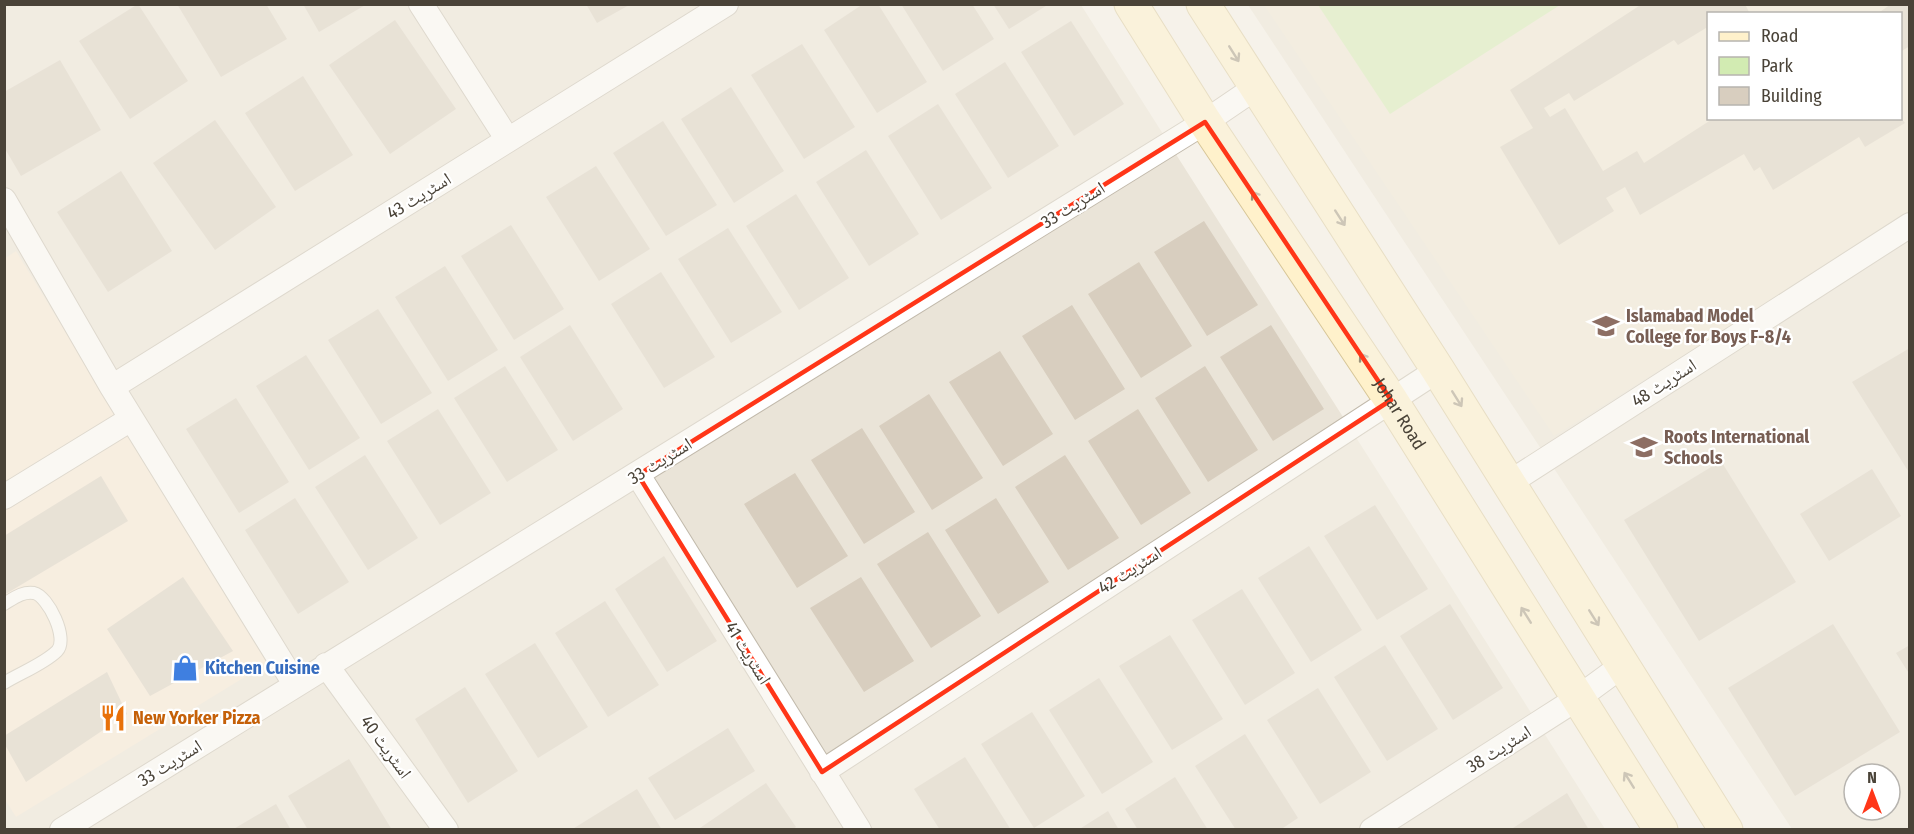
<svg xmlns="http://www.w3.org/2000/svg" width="1914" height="834" viewBox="0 0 1914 834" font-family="'Fira Sans Condensed','Noto Naskh Arabic',sans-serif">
<rect width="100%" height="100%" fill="#f6f2ea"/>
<path fill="#eae4d8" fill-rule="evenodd" d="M 5,4 L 1081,5 L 1605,829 L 5,830 Z
M 1248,5 L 1909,5 L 1909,829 L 1792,829 ZM 1708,14 L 1900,14 L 1900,118 L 1708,118 ZM 1854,774 L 1890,774 L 1890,810 L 1854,810 Z"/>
<path fill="#f8e8d5" d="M 16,251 L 268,663 L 16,817 L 4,798 L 4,259 Z"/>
<path fill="#efe7d4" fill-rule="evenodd" d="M 1264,5 L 1909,5 L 1909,215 L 1554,436 ZM 1708,14 L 1900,14 L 1900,118 L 1708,118 Z"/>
<path fill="#d2ebb2" d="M 1318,5 L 1560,5 L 1390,114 Z"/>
<path fill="#d8cebf" d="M 138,4 L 188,81 L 130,119 L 79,41 Z
M 177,4 L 266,4 L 287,39 L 221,77 Z
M 303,4 L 367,4 L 319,32 Z
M 586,4 L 631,4 L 597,23 Z
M 863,4 L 878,4 L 927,82 L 877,113 L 824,30 Z
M 901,4 L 972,4 L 994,39 L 943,71 Z
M 993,4 L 1049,4 L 1009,29 Z
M 1642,4 L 1745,4 L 1750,14 L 1708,14 L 1708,33 L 1706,28 L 1678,45 L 1674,40 L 1574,101 L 1569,93 L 1544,108 L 1550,117 L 1565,108 L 1603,171 L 1637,151 L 1644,163 L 1714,118 L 1901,118 L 1905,123 L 1865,147 L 1859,137 L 1773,190 L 1760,167 L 1754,171 L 1744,154 L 1640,215 L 1625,187 L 1606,198 L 1614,211 L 1559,245 L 1500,147 L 1533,128 L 1510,90 Z
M 1891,4 L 1910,4 L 1910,46 L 1900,52 L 1900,14 L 1877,14 Z
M 395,20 L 456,109 L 390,154 L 329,65 Z
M 1071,21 L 1124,104 L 1074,136 L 1021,52 Z
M 802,44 L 855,127 L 804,159 L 751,75 Z
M 60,60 L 101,130 L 21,176 L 4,147 L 4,92 Z
M 1005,62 L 1059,146 L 1008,178 L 955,94 Z
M 303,76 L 353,155 L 295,191 L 245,113 Z
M 731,87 L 784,171 L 734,203 L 681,119 Z
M 938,104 L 992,188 L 941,220 L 888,136 Z
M 215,120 L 276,207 L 215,250 L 153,163 Z
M 663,121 L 717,205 L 666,236 L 613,153 Z
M 866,150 L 919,234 L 869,266 L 816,182 Z
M 596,166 L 650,249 L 599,281 L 546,197 Z
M 121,171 L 172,251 L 108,292 L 57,212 Z
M 796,194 L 849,278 L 799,310 L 746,226 Z
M 1204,221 L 1258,305 L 1207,336 L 1154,252 Z
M 511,225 L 564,309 L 514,340 L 461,256 Z
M 728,228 L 782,312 L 731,343 L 678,259 Z
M 1139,262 L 1192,346 L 1141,378 L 1088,294 Z
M 445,266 L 498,350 L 448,381 L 395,297 Z
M 661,272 L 715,357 L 664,388 L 611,304 Z
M 1072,305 L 1125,389 L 1075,420 L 1022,336 Z
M 378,309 L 432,393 L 381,424 L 328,340 Z
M 570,325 L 623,409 L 573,441 L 520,357 Z
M 1271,325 L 1324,409 L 1273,441 L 1220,357 Z
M 1910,348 L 1910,474 L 1852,382 Z
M 1000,351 L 1053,434 L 1003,466 L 949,382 Z
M 306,355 L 360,438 L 309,470 L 256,386 Z
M 505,366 L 558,450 L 507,482 L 454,398 Z
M 1205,366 L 1258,450 L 1208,482 L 1155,398 Z
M 929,394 L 983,478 L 932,510 L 879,426 Z
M 236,398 L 289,482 L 239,513 L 186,429 Z
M 438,409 L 491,493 L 440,525 L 387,441 Z
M 1138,409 L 1191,493 L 1141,525 L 1088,441 Z
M 862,428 L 915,512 L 864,544 L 811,460 Z
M 365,455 L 418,538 L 368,570 L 315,487 Z
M 1065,455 L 1119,538 L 1068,570 L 1015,487 Z
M 1721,461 L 1796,582 L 1699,641 L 1624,520 Z
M 1872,469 L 1901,516 L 1829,561 L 1800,514 Z
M 795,473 L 848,556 L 797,588 L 744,504 Z
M 101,476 L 128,521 L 4,595 L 4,536 Z
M 295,498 L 349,582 L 298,614 L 245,530 Z
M 996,498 L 1049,582 L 998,614 L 945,530 Z
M 1375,505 L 1428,589 L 1377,620 L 1324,536 Z
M 928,532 L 981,616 L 931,648 L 877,564 Z
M 1309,546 L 1362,630 L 1311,662 L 1258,578 Z
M 664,556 L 717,641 L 667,672 L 615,589 Z
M 183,577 L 233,651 L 150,696 L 107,629 Z
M 861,577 L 914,661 L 864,692 L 810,608 Z
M 1242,589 L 1295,673 L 1245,705 L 1192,620 Z
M 605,601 L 659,685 L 608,717 L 555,633 Z
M 1450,604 L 1503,688 L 1453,720 L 1400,636 Z
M 1833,624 L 1900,732 L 1795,796 L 1728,688 Z
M 1170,635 L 1223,719 L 1172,750 L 1119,666 Z
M 535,643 L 588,727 L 538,758 L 485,674 Z
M 1385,645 L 1438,729 L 1387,761 L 1334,677 Z
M 1910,645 L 1910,675 L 1896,653 Z
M 107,672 L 127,714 L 26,782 L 4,743 L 4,736 Z
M 1099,678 L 1153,762 L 1102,794 L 1049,710 Z
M 465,687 L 518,771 L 468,803 L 415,719 Z
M 1318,688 L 1371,772 L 1320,804 L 1267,720 Z
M 1032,712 L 1085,796 L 1034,828 L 981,744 Z
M 728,728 L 755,771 L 675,820 L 648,778 Z
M 1245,734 L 1298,818 L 1280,830 L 1236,830 L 1195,766 Z
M 965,757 L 1011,830 L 940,830 L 914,789 Z
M 349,759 L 392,830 L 308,830 L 288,796 Z
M 1175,777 L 1208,830 L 1138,830 L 1125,809 Z
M 766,783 L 796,827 L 792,830 L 697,830 Z
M 637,789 L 662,830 L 571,830 Z
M 1567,793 L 1589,830 L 1510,830 Z
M 276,804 L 291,830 L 232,830 Z
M 1108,811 L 1119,830 L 1078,830 Z"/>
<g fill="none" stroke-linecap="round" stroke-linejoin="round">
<g stroke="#c2baac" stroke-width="14">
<path id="lane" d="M 4,604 C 14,598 23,591 34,593 C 48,596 69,639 57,651 C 44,664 20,673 4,683"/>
</g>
<g stroke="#c2baac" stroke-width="26">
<path id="street" d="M 421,4 L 508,140
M 4,200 L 112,387 L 295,684
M 112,387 L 726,4
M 638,475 L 859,830
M 1509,483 L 1910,225
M 4,497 L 131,419
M 326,665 L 446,830
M 822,772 L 1438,370
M 62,830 C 443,593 825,359 1205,122 L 1255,88
M 1372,830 L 1578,698 L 1623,665"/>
</g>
<g stroke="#d7c698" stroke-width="35">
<g id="secondary">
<path id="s1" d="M 1131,4 L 1205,122 L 1391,400 L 1661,830"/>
<path d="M 1203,4 L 1438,370 L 1726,830"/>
</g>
</g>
<use href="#lane" stroke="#fff" stroke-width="12"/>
<use href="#street" stroke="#fff" stroke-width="24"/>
<use href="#secondary" stroke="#fff1cb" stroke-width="33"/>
</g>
<defs><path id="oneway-shaft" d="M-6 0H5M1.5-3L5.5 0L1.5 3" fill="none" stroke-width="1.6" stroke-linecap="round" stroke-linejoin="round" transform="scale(1.5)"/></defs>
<g stroke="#9b917a">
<use href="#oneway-shaft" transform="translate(1234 54) rotate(58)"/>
<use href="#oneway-shaft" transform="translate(1257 199) rotate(-124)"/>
<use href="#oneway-shaft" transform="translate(1340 218) rotate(57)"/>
<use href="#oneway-shaft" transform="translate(1365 361) rotate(-124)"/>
<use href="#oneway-shaft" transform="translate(1457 399) rotate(58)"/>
<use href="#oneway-shaft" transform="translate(1526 615) rotate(-122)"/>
<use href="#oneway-shaft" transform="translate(1594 618) rotate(58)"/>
<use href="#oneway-shaft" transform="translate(1629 780) rotate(-122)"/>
</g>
<path d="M0 0H1914V834H0ZM 1205,122 L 1391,400 L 822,772 L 638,475 Z" fill="#f6f2ea" fill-opacity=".55" fill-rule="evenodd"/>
<path fill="none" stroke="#ff3618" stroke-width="4.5" stroke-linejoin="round" d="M 1205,122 L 1391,400 L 822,772 L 638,475 Z"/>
<defs>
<g id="university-bare" transform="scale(2.07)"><path d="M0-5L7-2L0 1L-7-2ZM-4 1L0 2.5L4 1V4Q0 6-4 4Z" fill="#8d6e63" stroke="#fff" stroke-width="2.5" paint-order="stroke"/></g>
<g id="school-bare" transform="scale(2.07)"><path d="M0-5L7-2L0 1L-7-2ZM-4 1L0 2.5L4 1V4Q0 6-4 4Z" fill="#8d6e63" stroke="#fff" stroke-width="2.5" paint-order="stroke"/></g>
<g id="shop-bare" transform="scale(2.07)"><path d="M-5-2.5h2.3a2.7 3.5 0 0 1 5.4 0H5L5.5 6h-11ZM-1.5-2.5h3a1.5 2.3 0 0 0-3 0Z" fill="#3f7fe0" stroke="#fff" stroke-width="2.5" paint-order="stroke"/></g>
<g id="restaurant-bare" transform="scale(2.07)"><path d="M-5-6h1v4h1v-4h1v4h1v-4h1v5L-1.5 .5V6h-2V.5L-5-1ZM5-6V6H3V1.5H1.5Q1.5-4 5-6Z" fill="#e8710a" stroke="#fff" stroke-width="2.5" paint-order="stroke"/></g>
</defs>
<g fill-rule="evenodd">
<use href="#university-bare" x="1606" y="326"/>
<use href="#school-bare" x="1644" y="447"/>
<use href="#shop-bare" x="185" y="668"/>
<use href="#restaurant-bare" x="113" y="718"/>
</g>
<g text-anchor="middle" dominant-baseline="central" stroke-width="4.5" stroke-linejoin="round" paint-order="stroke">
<g font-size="18" fill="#4a4338" stroke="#fff">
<text transform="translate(419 196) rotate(-32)">اسٹریٹ 43</text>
<text transform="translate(1073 205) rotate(-32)">اسٹریٹ 33</text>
<text transform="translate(1664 383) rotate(-33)">اسٹریٹ 48</text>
<text stroke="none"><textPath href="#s1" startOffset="490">Johar Road</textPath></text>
<text transform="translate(660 461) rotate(-32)">اسٹریٹ 33</text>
<text transform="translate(1130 570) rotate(-33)">اسٹریٹ 42</text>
<text transform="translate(748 653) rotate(58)">اسٹریٹ 41</text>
<text transform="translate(386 747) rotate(54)">اسٹریٹ 40</text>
<text transform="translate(1499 749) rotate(-32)">اسٹریٹ 38</text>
<text transform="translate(170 763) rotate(-32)">اسٹریٹ 33</text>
</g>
<g font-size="18" font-weight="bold" fill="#785e54" stroke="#fff" text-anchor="start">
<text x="1626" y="316">Islamabad Model<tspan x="1626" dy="21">College for Boys F-8/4</tspan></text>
<text x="1664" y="437">Roots International<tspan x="1664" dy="21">Schools</tspan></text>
</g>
<g font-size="18" font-weight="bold" fill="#366cbe" stroke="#fff" text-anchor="start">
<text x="205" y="668">Kitchen Cuisine</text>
</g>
<g font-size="18" font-weight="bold" fill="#c56008" stroke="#fff" text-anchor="start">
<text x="133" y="718">New Yorker Pizza</text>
</g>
</g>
<rect width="1914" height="834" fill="none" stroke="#4a4338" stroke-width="12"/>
<rect x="1707" y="12" width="195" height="108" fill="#ffffff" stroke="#b7b4af" stroke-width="1.5"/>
<rect x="1719" y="32" width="30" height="9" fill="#fff1cb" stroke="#b7b4af" stroke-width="1.5"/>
<text x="1761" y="42" font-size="18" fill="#4a4338">Road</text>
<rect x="1719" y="57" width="30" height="18" fill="#d2ebb2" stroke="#b7b4af" stroke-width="1.5"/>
<text x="1761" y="72" font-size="18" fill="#4a4338">Park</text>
<rect x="1719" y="87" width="30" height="18" fill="#d8cebf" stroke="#b7b4af" stroke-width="1.5"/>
<text x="1761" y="102" font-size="18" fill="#4a4338">Building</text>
<g transform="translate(1872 792)"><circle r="28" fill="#ffffff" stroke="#b7b4af" stroke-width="1.5"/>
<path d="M0-4.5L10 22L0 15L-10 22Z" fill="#ff3618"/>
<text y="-9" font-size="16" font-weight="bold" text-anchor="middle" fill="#4a4338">N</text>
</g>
</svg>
